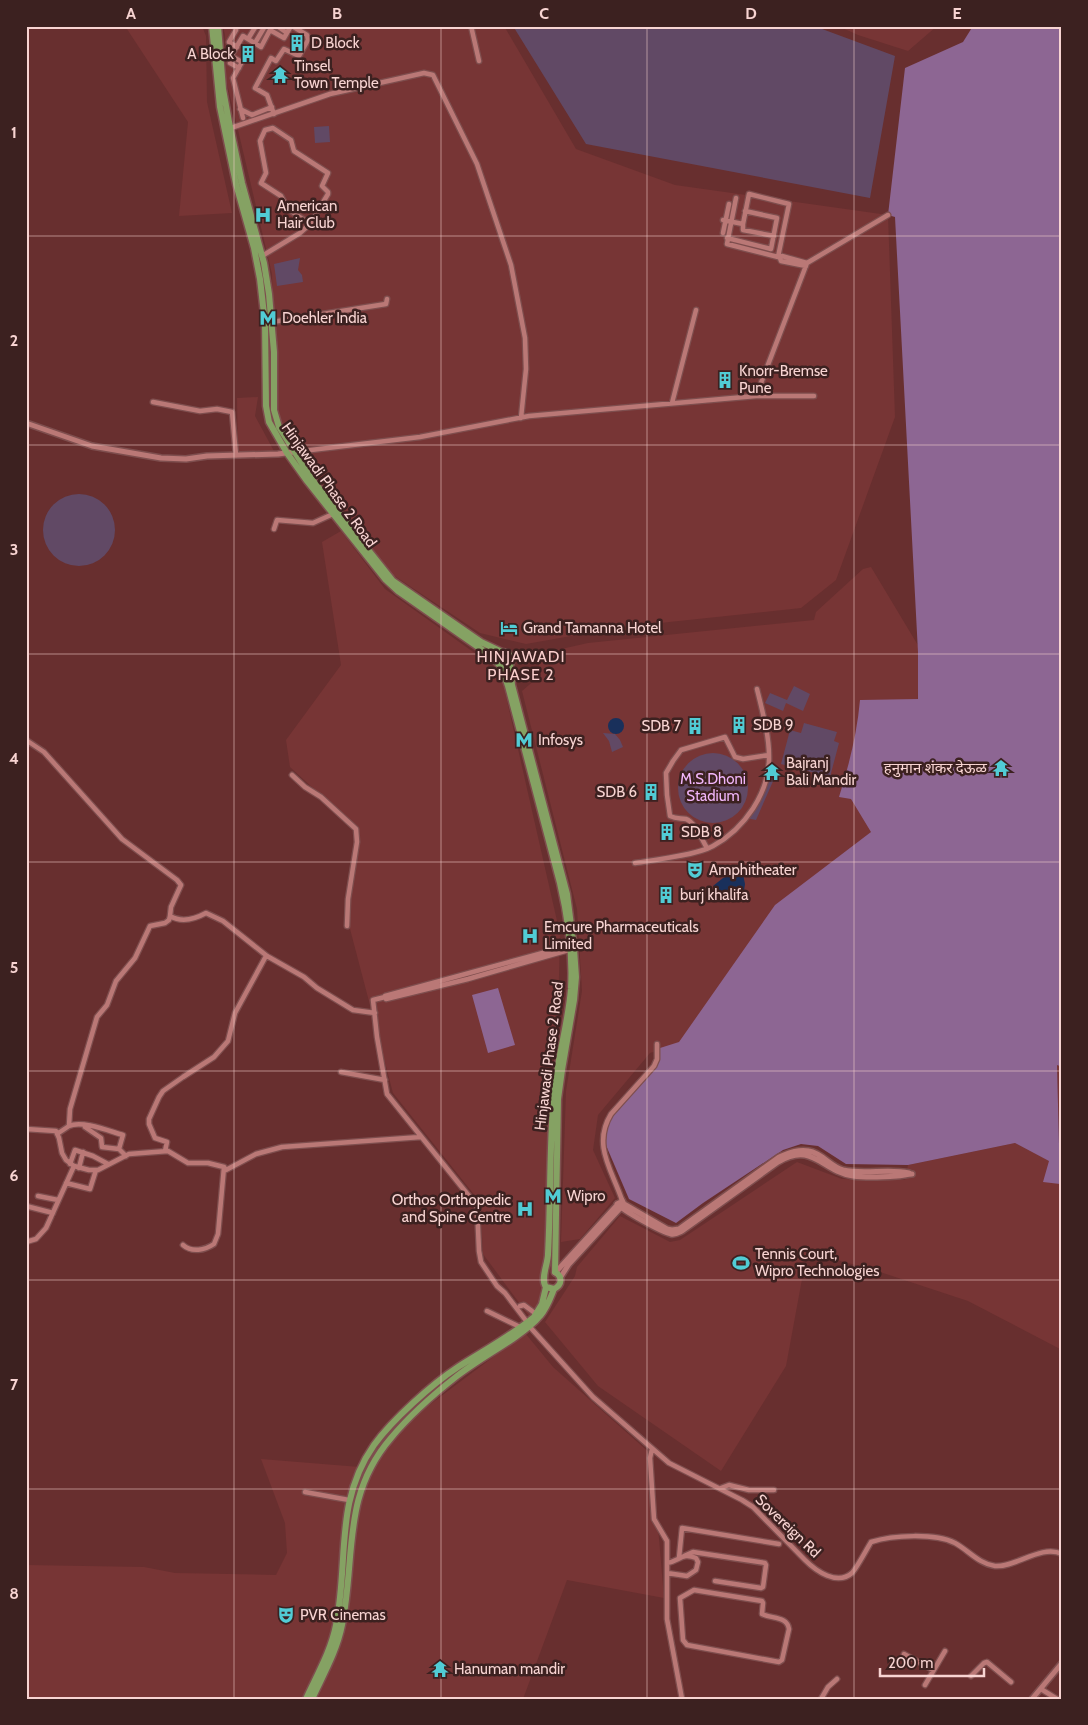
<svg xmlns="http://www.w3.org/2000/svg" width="1088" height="1725" viewBox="0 0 1088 1725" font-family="Cabin,'Noto Sans Devanagari',sans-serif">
<rect width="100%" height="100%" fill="#682f2f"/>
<path fill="#773535" d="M 125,26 L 202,26 L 206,36 L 207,102 L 232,213 L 179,216 L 188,122 Z
M 223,26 L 504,26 L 576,149 L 675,185 L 888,215 L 895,417 L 836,580 L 801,608 L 622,627 L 526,644 L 480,633 L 387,571 L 330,492 L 327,492 L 326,485 L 275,414 L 272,274 L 226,79 L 225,35 Z
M 838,26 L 937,26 L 908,51 L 858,35 Z
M 258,397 L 255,416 L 275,453 L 238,454 L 237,398 Z
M 341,531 L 385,589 L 483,659 L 503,683 L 560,934 L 558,1016 L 548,1077 L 547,1239 L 539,1302 L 529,1316 L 483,1254 L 480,1202 L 393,1093 L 349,925 L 354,826 L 290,767 L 286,740 L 341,665 L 322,542 Z
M 871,567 L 919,647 L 917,732 L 908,791 L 681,1043 L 650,1053 L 598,1115 L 593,1150 L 615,1198 L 580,1239 L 561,1242 L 566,1091 L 582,991 L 577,909 L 522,691 L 536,679 L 539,669 L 539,654 L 588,643 L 814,620 L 816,612 L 863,569 Z
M 1057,1065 L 1062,1067 L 1062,1350 L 968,1301 L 874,1270 L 807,1252 L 786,1366 L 721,1471 L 598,1386 L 545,1322 L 575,1276 L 577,1267 L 620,1216 L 670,1242 L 680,1240 L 797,1162 L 842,1179 L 905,1180 L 908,1165 L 1015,1143 L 1050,1161 L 1060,1184 Z
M 525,1333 L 553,1367 L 652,1455 L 664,1598 L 567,1580 L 523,1699 L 26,1699 L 26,1565 L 144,1567 L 175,1573 L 276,1575 L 287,1553 L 285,1523 L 261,1459 L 372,1468 L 382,1448 L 412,1418 Z"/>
<path fill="#614965" d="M 513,26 L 814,26 L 895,56 L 870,198 L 586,144 Z
M 329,126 L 330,142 L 315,143 L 314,127 Z
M 300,258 L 298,270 L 302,275 L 303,282 L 277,286 L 274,264 Z
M43 530a36 36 0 1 1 72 0a36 36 0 1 1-72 0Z
M 794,686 L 810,694 L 803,711 L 786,703 L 783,711 L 765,703 L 770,693 L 787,700 Z
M 804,723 L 837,732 L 834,741 L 839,743 L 830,777 L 781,764 L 790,730 L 801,733 Z
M 603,733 L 615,734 L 620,740 L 623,747 L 612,752 L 609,741 Z
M678 788a35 35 0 1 1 70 0a35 35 0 1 1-70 0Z
M 769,767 L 778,770 L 756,820 L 746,818 L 761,793 Z"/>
<path fill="#8d6693" d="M 973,26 L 1062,26 L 1062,1067 L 1057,1065 L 1060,1184 L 1043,1182 L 1049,1161 L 1015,1143 L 908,1165 L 846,1164 L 818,1146 L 801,1144 L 783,1150 L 703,1203 L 676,1223 L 629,1199 L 605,1143 L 606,1132 L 610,1119 L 655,1068 L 659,1058 L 660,1048 L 679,1042 L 775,905 L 871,832 L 851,799 L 839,797 C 849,765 857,734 860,700 L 918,699 L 918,652 L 895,217 L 888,215 L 905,68 L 963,42 Z
M 498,988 L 515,1045 L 488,1053 L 472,995 Z"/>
<path fill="#19305b" d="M608 726a8 8 0 1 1 16 0a8 8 0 1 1-16 0Z
M 738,872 L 743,874 L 745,884 L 743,898 L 738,901 C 732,892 720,894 713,886 L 723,878 Z"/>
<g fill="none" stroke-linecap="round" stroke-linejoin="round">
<g stroke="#7e4e4e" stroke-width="7">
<path id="minor" d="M 277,26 L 287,33
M 471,26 L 479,61
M 236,30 L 229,42 L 237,47
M 248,39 L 256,26
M 255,43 L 265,26
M 230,63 L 239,68
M 240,109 L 252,115 L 272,107
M 274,114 L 267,95 L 255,88 L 271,58 L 276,61 L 284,49 L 299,56 L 308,40 L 307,35 L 292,26
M 243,118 L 233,78 L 242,62 L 231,56 L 243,36 L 261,47 L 270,30 L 284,38 L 291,26
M 228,129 L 330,94 L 424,73 L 433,75 L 477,164 L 511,265 L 525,338 L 526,369 L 521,418
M 736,198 L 727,244 L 778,257
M 723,220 L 743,224 L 749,194 L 789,204 L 778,257
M 743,224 L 743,230 L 774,236
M 723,233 L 729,204
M 727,238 L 771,249 L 777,218 L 745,211
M 262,256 L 300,233 L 310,224 L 288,209 L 281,196 L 261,183 L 266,173 L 260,141 L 265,130 L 273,128 L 291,140 L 294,151 L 328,173 L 322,186 L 328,192 L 328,194 L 310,224
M 806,266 L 781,261 L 780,258 L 782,256 L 807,263
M 272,322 L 386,304 L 387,299
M 756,396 L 807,263 L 888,215
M 153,402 L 200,411 L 217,409 L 232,412 L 236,455
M 672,403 L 696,310
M 294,452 L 420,437 L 529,416 L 756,396 L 814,396
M 274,529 L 277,520 L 313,523 L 333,514
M 26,740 L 44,752 L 122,839 L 177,880 L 181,885 L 171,907 L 170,916 C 182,923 195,919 206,913 L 223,921 L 267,956 L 304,977 L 317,988 L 353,1010 L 375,1013
M 292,775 L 305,787 L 321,797 L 356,829 L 357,842 L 348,899 L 347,926
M 707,848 C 702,840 695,822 686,819 C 680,818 676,819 670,816 L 667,795 L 666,773 L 673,761 L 681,750 L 725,737 L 735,757 L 743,759 L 769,755
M 635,863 C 655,860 697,855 713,846 C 744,829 770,793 769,756 C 769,734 762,710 757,689
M 572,949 L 468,979 L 386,999 L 385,996 L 572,945
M 385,997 L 373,1000 L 377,1037 L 387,1094 L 477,1206 L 479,1251 L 481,1262 L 497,1286 L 505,1293 L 527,1322
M 341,1072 L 385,1080
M 69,1126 C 82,1120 109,1131 123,1135 L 119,1149 L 126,1156
M 85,1127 L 101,1138 L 102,1147 L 119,1149
M 26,1129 L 56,1131 L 59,1138 L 62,1153 L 66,1160 L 74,1166 L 89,1170 L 98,1170 L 129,1154 L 168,1151 L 188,1163 L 208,1163 L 224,1167 L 226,1170 L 256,1154 L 282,1147 L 421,1137
M 57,1134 L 69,1126 L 70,1109 L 97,1017 L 107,1005 L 116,981 L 135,958 L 150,926 L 165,923 L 169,920 L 170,916
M 165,1151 L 167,1142 L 155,1138 L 149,1124 L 149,1119 L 159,1097 L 163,1091 L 183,1077 L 214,1057 L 228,1041 L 235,1013 L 266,956
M 70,1164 L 75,1150 L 93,1156 L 108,1164
M 79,1168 L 83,1152
M 66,1183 L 90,1189 L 96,1170
M 38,1196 L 58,1200
M 622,1200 C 612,1170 592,1145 611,1114 L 654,1066 L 657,1059 L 657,1044
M 26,1206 L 53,1213
M 26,1242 L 36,1239 L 46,1228 L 74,1166
M 183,1245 C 192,1253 205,1250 214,1244 L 218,1234 L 224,1167
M 520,1306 L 524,1305 L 536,1314
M 487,1311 L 520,1327
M 530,1327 L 593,1397 L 669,1463 L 742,1500 L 753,1507 L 805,1560 C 816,1571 837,1586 852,1573 C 856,1569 867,1549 871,1542 C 893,1535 935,1533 955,1543 C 968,1550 979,1564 995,1566 C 1015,1568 1041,1544 1062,1554
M 652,1449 L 650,1458 L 654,1519 L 667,1541 L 667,1619 L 682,1699
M 721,1488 L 729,1485 L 749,1490 L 774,1490
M 305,1492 L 349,1500
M 684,1556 L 693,1552 L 765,1563 L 766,1565 L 763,1587 L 761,1588 L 715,1581
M 679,1558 L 682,1528 L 779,1544
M 667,1573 L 687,1576 L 696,1570 L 698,1562 L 696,1558 C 682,1552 680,1561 667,1563
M 694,1590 L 762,1601 L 763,1603 L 762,1614 C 772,1619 787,1616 789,1629 L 782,1660 L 779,1662 L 687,1645 L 683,1640 L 680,1598 Z
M 904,1654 L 933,1670
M 971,1676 L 984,1663 L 987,1662 L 1011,1682
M 925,1685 L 945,1651
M 1041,1689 L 1057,1699
M 821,1699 L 828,1687 L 837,1679"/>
</g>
<g stroke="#7e4e4e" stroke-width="8">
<path id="tertiary" d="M 26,423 L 92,446 L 161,458 L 186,459 L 207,456 L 278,454 L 294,452
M 617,1204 C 624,1211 661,1232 671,1234 C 675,1235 678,1233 682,1231 L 778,1162 C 813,1141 821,1171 853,1176 C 867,1178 883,1177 897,1176 C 902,1176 907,1174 912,1174
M 624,1204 L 667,1229 L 672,1230 L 679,1229 L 779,1157 C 789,1153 798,1149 809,1151 C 822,1153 830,1166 843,1170 C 865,1175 888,1168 909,1173
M 555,1273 L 619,1203
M 560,1278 L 569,1264 L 624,1204 L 622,1200
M 1032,1699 L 1062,1663"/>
</g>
<g stroke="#7e4e4e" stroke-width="9">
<path id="primary" d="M 212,26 L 220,107 L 236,184 L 254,248 L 260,279 L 265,323 L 266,406 L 269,422 L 287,453 L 307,481 L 385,579 L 398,591 L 491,656 L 502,668 L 508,686 L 560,883 C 568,917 573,954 571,989 C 568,1025 557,1059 554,1094 C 549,1148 551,1201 548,1254 C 548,1264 540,1279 546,1287 L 554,1289
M 218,26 L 223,89 L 229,122 L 242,183 L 264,263 L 269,294 L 274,352 L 274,410 L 279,427 L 311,478 L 393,581 L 481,642 L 502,652 L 508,653 L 512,658 L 510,666 L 512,685 L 567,894 L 574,949 L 576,977 L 574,1000 L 562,1070 L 558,1099 L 555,1272
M 554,1289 C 562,1285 563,1277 555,1272
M 306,1699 C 317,1675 331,1651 336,1625 C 349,1561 334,1502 374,1445 C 392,1420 432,1384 458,1367 C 483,1351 511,1336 534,1317 L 542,1304 L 546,1287
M 312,1699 C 323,1675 337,1651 342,1625 C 356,1557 341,1496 391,1438 C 410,1415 434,1394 457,1376 C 474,1363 493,1352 511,1340 C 521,1333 532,1326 540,1316 C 547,1308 550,1299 554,1289"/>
</g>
<use href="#minor" stroke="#ba7876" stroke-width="4.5"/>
<use href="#tertiary" stroke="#ba7876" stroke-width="5"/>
<use href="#primary" stroke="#85a263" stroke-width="6"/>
</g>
<path fill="none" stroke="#f8d4d2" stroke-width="1" stroke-opacity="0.55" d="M 234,26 L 234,1699M 441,26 L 441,1699M 647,26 L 647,1699M 854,26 L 854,1699M 26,236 L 1062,236M 26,445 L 1062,445M 26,654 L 1062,654M 26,862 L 1062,862M 26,1071 L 1062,1071M 26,1280 L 1062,1280M 26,1489 L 1062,1489"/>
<defs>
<g id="building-bare" transform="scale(1.35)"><path d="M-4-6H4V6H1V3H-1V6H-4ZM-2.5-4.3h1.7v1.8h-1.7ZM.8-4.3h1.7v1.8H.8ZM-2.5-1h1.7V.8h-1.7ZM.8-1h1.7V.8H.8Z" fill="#51ccd5" stroke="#3c2120" stroke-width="2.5" paint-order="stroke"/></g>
<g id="temple-bare" transform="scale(1.35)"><path d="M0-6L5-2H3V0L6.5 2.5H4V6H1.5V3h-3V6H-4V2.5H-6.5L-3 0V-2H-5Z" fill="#51ccd5" stroke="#3c2120" stroke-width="2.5" paint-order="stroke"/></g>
<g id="hospital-bare" transform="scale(1.35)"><path d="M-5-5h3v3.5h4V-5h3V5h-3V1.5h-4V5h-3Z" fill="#51ccd5" stroke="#3c2120" stroke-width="2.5" paint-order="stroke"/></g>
<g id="metro-bare" transform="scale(1.35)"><path d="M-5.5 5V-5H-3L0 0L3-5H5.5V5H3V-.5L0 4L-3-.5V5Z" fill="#51ccd5" stroke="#3c2120" stroke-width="2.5" paint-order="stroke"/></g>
<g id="hotel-bare" transform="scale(1.35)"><path d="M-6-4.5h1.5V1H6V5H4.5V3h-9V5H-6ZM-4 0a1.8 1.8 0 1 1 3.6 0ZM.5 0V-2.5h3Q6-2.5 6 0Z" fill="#51ccd5" stroke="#3c2120" stroke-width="2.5" paint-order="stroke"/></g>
<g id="theatre-bare" transform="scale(1.35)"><path d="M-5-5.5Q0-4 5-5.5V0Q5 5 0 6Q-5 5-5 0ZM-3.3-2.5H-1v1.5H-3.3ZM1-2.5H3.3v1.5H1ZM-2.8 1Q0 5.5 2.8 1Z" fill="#51ccd5" stroke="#3c2120" stroke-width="2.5" paint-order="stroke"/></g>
<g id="stadium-bare" transform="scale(1.35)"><path d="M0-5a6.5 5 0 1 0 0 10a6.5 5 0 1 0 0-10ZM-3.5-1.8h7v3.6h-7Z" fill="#51ccd5" stroke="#3c2120" stroke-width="2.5" paint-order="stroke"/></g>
</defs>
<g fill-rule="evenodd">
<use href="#building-bare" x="297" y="43"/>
<use href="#building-bare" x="248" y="54"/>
<use href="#temple-bare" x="280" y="75"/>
<use href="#hospital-bare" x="263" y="215"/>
<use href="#metro-bare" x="268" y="318"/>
<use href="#building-bare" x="725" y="380"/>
<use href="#hotel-bare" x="509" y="628"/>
<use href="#building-bare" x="739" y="725"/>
<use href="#building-bare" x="695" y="726"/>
<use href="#metro-bare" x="524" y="740"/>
<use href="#temple-bare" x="1001" y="768"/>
<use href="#temple-bare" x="772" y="772"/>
<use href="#building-bare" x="651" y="792"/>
<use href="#building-bare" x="667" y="832"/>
<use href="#theatre-bare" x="695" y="870"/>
<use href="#building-bare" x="666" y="895"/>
<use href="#hospital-bare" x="530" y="936"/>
<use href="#metro-bare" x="553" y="1196"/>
<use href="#hospital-bare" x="525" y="1209"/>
<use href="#stadium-bare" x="741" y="1263"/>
<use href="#theatre-bare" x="286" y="1615"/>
<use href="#temple-bare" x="440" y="1669"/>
</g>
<g text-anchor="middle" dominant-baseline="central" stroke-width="5" stroke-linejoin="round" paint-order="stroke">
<g font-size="15" fill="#f8d4d2" stroke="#3c2120" text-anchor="start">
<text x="311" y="43">D Block</text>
<text x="234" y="54" text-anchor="end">A Block</text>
<text x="294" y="66">Tinsel<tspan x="294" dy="17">Town Temple</tspan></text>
<text x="277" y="206">American<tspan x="277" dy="17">Hair Club</tspan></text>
<text x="282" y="318">Doehler India</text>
<text x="739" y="371">Knorr-Bremse<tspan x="739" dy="17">Pune</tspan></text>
<text x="523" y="628">Grand Tamanna Hotel</text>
<text x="753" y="725">SDB 9</text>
<text x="681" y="726" text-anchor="end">SDB 7</text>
<text x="538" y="740">Infosys</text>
<text x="786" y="763">Bajranj<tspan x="786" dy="17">Bali Mandir</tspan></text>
<text x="987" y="768" text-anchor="end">हनुमान शंकर देऊळ</text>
<text x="637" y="792" text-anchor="end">SDB 6</text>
<text x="681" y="832">SDB 8</text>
<text x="709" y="870">Amphitheater</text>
<text x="680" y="895">burj khalifa</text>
<text x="544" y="927">Emcure Pharmaceuticals<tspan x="544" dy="17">Limited</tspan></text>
<text x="567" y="1196">Wipro</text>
<text x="511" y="1200" text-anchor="end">Orthos Orthopedic<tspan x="511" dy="17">and Spine Centre</tspan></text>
<text x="755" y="1254">Tennis Court,<tspan x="755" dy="17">Wipro Technologies</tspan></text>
<text x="300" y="1615">PVR Cinemas</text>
<text x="454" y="1669">Hanuman mandir</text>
</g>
<g font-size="15" fill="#f8d4d2" stroke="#3c2120">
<text transform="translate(329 485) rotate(54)">Hinjawadi Phase 2 Road</text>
<text transform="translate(549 1056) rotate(-83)">Hinjawadi Phase 2 Road</text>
<text transform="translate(788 1526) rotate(44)">Sovereign Rd</text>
</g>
<g font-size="15" fill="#f1b6fa" stroke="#3c2120">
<text x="713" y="779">M.S.Dhoni<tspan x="713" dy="17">Stadium</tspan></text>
</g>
<g font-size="16" letter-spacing="1" fill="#facecc" stroke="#3c2120">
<text x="521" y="656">HINJAWADI<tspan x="521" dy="18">PHASE 2</tspan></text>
</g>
</g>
<rect width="1088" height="1725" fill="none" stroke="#3c2120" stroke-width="55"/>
<path d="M880 1668v8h104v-8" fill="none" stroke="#f8d4d2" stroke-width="2.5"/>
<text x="888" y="1668" font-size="15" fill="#f8d4d2" stroke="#3c2120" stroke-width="4" paint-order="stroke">200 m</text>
<rect x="28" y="28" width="1032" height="1670" fill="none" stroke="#f8d4d2" stroke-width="2"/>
<g font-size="16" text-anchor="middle" font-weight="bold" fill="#f8d4d2">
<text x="131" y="19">A</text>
<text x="337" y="19">B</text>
<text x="544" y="19">C</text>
<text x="751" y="19">D</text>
<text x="957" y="19">E</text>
<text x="14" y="138">1</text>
<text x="14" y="346">2</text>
<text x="14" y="555">3</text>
<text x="14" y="764">4</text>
<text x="14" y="973">5</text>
<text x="14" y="1181">6</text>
<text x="14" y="1390">7</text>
<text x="14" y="1599">8</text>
</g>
</svg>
